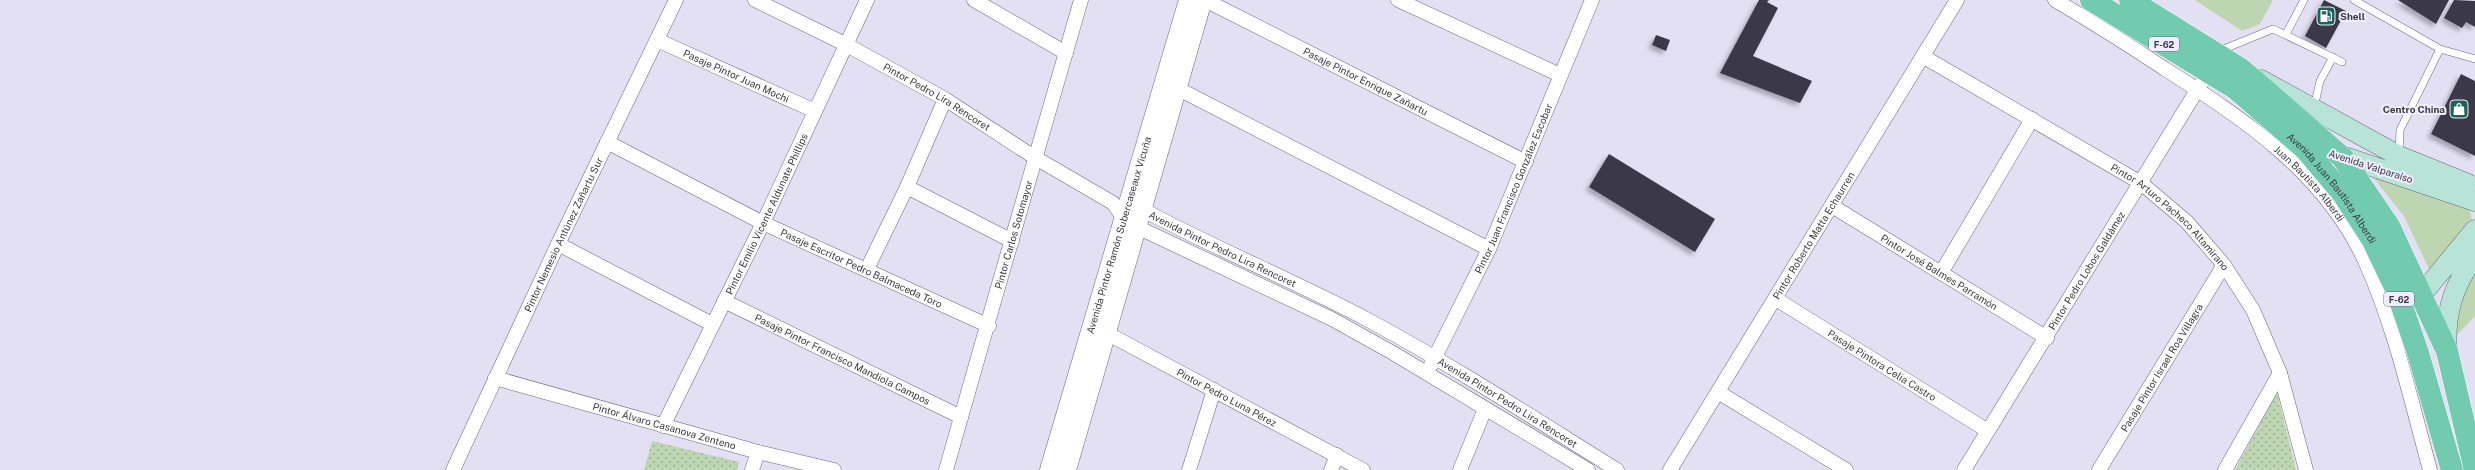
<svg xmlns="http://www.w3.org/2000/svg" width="2475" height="470" viewBox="0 0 2475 470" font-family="'Public Sans',sans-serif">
<defs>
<pattern id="park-dots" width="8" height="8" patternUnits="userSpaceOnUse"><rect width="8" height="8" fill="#bed5b1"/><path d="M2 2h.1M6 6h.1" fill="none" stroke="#9bae92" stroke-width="1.8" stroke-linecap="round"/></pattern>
<filter id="shadow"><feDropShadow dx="-3.5" dy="3.5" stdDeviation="2" flood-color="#0004"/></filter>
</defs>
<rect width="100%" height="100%" fill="#e3e0f4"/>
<path fill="#bed5b1" d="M 2195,0 L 2273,0 L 2260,24 L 2242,31 Z
M 2362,163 L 2469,208 L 2473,224 L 2429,269 L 2404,216 Z
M 2475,269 L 2475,316 L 2457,335 L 2456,309 Z"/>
<path fill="url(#park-dots)" d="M 2277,393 L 2296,470 L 2235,470 Z
M 652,441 L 739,462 L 737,470 L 644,470 Z"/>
<path fill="#3b3948" filter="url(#shadow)" d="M 1759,0 L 1769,0 L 1767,2 L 1778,8 L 1753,56 L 1812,81 L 1800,103 L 1720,73 Z
M 2324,0 L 2346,11 L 2326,48 L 2305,36 Z
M 2398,0 L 2449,0 L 2436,24 Z
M 2454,0 L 2475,1 L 2475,27 L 2466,22 L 2462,28 L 2444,18 Z
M 1656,35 L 1670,40 L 1666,51 L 1652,45 Z
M 2461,74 L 2475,81 L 2475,156 L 2431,134 Z
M 1609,154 L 1715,219 L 1695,252 L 1589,187 Z"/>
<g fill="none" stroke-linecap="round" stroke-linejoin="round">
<g stroke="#6a6778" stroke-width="8">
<path id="service" d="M 2354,0 L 2440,49 L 2400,130 L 2399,154
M 2286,34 L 2304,0
M 2440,49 L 2475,59
M 2219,51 L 2273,29 L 2342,62
M 2314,108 L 2320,81 L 2333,57"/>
</g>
<g stroke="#6a6778" stroke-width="15">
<g id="minor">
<path id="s1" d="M 755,0 L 845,44 L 945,99 L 1034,157 L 1113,203 L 1124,219 L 1137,227 L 1332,319 L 1393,353 L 1588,470"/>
<path d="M 974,0 L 1066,53"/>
<path id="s2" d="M 1205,0 L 1526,162"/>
<path d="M 1398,0 L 1560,75"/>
<path id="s3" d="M 2055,0 C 2092,22 2129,45 2165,69 C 2244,119 2325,173 2365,261 C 2395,327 2411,401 2430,470"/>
<path id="s4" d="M 657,40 L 815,111"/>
<path id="s5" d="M 1924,57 L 2141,183 L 2187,222 L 2224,265 L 2253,310 L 2280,373 L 2306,470"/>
<path d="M 1169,84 L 1489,249"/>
<path id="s6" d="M 607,142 L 763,223 L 989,326"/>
<path d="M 907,187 L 1012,241"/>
<path id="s7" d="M 1134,205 C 1211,247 1293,280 1370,321 C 1455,367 1535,419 1617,470"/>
<path id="s8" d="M 1832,206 L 2047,338"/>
<path d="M 558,244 L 712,324"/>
<path d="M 867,269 L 907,187 L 945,99"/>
<path d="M 1941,273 L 2032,119"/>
<path id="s9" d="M 1776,299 L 1988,431"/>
<path id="s10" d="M 724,301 L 961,417"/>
<path id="s11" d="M 1099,329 L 1363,470"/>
<path id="s12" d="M 1431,365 L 1489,249 L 1592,0"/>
<path id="s13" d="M 495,378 L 758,452 L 834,470"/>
<path d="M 1718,392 L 1846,470"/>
<path id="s14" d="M 663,426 L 763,223 L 867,0"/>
<path id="s15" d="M 453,470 L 558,244 L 676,0"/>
<path d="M 752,470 L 758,452"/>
<path id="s16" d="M 946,470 C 990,313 1036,157 1081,0"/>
<path d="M 1189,470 L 1214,390"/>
<path d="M 1331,470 L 1337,455"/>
<path d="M 1460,470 L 1485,409"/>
<path id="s17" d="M 1670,470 L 1957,0"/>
<path id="s18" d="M 1964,470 L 2202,82"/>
<path id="s19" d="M 2099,470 L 2224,265"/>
<path d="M 2225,470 L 2280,373"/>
</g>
</g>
<g stroke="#6a6778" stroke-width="19">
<g id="tertiary">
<path id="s20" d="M 1049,470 L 1188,0"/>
<path d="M 1067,470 L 1203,0"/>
</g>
</g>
<g stroke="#6a6778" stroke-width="21">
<path id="secondary" d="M 2261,80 L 2399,156 L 2468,184
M 2333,153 L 2475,201
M 2422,294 L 2475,230
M 2447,351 C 2444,315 2453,285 2475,256"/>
</g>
<g stroke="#fff" stroke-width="23">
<g id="primary">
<path id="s21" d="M 2091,0 L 2236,89 L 2305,149 L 2343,194 L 2372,239 L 2396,289 L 2418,353 L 2452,470"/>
<path d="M 2130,0 L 2241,69 L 2342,157 L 2389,226 L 2447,351 L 2475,470"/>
</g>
</g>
<use href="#service" stroke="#fff" stroke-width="7"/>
<use href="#minor" stroke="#fff" stroke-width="14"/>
<use href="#tertiary" stroke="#fff" stroke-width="18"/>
<use href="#secondary" stroke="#b8e4d7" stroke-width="20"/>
<use href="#primary" stroke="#72caaf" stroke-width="22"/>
</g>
<defs>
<g id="fuel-square" transform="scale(1)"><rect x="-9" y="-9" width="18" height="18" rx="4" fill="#1e6456" stroke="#f0eefe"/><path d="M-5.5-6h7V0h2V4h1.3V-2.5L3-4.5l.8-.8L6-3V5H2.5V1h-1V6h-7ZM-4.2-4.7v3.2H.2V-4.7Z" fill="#fff"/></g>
<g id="shop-square" transform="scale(1)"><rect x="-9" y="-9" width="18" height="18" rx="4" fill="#1e6456" stroke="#f0eefe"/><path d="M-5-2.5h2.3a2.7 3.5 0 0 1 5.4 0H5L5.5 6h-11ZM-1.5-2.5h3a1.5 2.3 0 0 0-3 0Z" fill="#fff"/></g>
</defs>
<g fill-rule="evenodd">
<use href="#fuel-square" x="2326" y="16"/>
<use href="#shop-square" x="2459" y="109"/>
</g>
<g text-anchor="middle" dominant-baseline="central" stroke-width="4" stroke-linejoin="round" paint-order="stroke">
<g fill="#f0eefe" stroke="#716f7a" stroke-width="1">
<rect x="2149" y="37" width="30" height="14" rx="3"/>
<rect x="2384" y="292" width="30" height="14" rx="3"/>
</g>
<g font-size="9" font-weight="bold" fill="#3a3941">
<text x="2164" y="44">F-62</text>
<text x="2399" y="299">F-62</text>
</g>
<g font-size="10" font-weight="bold" fill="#3a3941" stroke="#f0eefe" text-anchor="start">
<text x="2340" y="16">Shell</text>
<text x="2445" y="109" text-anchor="end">Centro China</text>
</g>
<g font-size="10" fill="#3a3941" stroke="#f0eefe">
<text stroke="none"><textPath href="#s4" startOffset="87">Pasaje Pintor Juan Mochi</textPath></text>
<text stroke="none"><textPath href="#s2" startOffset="180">Pasaje Pintor Enrique Zañartu</textPath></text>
<text stroke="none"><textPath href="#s1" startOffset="206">Pintor Pedro Lira Rencoret</textPath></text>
<text transform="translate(2371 166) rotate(18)">Avenida Valparaíso</text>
<text stroke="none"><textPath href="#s3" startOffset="315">Juan Bautista Alberdi</textPath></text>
<text stroke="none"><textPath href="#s12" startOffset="195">Pintor Juan Francisco González Escobar</textPath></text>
<text stroke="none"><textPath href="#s21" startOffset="309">Avenida Juan Bautista Alberdi</textPath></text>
<text stroke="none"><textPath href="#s14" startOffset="236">Pintor Emilio Vicente Aldunate Phillips</textPath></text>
<text stroke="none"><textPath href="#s5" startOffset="295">Pintor Arturo Pacheco Altamirano</textPath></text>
<text stroke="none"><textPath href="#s15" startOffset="260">Pintor Nemesio Antúnez Zañartu Sur</textPath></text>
<text stroke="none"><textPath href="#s16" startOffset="245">Pintor Carlos Sotomayor</textPath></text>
<text stroke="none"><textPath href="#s20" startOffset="245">Avenida Pintor Ramón Subercaseaux Vicuña</textPath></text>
<text stroke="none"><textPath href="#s17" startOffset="275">Pintor Roberto Matta Echaurren</textPath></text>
<text stroke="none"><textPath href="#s7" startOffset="99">Avenida Pintor Pedro Lira Rencoret</textPath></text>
<text stroke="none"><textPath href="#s6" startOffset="284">Pasaje Escritor Pedro Balmaceda Toro</textPath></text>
<text stroke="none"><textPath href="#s18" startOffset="234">Pintor Pedro Lobos Galdámez</textPath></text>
<text stroke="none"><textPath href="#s8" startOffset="126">Pintor José Balmes Parramón</textPath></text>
<text stroke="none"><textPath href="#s10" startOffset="132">Pasaje Pintor Francisco Mandiola Campos</textPath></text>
<text stroke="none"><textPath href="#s9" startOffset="125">Pasaje Pintora Celia Castro</textPath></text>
<text stroke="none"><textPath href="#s19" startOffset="120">Pasaje Pintor Israel Roa Villagra</textPath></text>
<text stroke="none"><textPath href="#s11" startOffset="145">Pintor Pedro Luna Pérez</textPath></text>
<text stroke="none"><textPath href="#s7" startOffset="423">Avenida Pintor Pedro Lira Rencoret</textPath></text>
<text stroke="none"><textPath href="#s13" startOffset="176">Pintor Álvaro Casanova Zenteno</textPath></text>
</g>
</g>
</svg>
